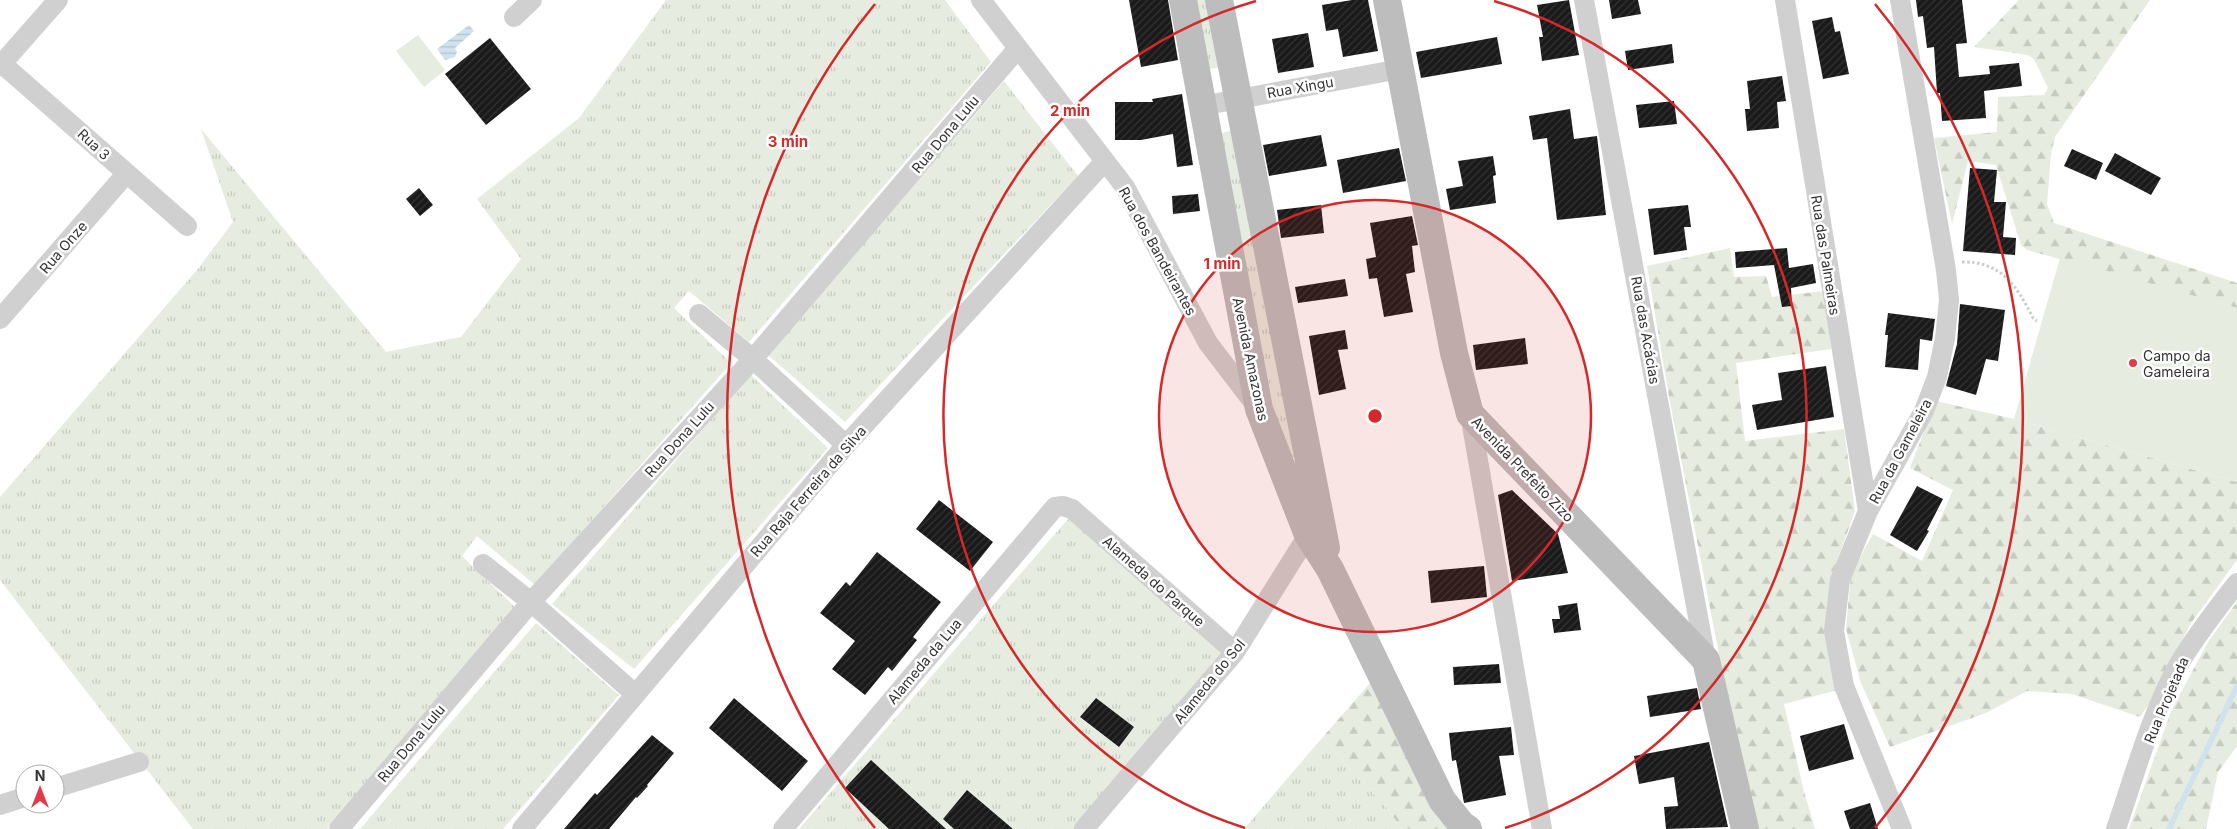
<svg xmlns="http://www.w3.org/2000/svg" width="2237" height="829" viewBox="0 0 2237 829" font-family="Inter,sans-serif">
<defs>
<pattern id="grass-tufts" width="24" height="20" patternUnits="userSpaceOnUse" patternTransform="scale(1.25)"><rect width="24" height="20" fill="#e6ecdf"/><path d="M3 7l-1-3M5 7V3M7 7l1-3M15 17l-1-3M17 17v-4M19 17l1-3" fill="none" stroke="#c6cbc0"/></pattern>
<pattern id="forest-firs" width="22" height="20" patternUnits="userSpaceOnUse" patternTransform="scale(1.25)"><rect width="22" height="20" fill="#e6ecdf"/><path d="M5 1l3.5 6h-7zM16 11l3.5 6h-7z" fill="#c6cbc0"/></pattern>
<pattern id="water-rules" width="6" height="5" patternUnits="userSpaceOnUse" patternTransform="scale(1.25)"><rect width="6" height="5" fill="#cfe2ee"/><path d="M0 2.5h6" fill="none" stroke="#b2c2cd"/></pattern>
<pattern id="building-hatch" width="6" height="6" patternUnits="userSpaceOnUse" patternTransform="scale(1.25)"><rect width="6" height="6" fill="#1a1a1a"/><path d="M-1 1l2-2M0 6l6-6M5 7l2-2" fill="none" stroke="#333"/></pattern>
</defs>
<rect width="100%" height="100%" fill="#fff"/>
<path fill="url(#grass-tufts)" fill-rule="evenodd" d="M 666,0 L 945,0 L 991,62 L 749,342 L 689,291 L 674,308 L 731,363 L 535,585 L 477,536 L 462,556 L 518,610 L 327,829 L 193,829 L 0,580 L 0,497 L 197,270 L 233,222 L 201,129 L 386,352 L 461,337 L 521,259 L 477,199 L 579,118 Z
M 1190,0 L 1212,0 L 1225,66 L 1204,70 Z
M 1004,81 L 1078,176 L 845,422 L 768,355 Z
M 1235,130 L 1296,458 L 1288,455 L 1263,381 L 1217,134 Z
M 750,374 L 828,448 L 634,669 L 552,604 Z
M 1068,519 L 1226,654 L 1075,829 L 1013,829 L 968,791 L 943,819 L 954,829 L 799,829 ZM 1095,698 L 1134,727 L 1119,747 L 1080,718 Z
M 536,623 L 619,695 L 503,829 L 360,829 Z
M 1322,738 L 1387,808 L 1402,829 L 1244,829 Z"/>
<path fill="url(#forest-firs)" d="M 2019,0 L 2150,0 L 2055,137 L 2051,153 L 2047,204 L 2054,223 L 2237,283 L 2237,308 L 2027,250 L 2021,245 L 1996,165 L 1968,161 L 1952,224 L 1934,138 L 1997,132 L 1998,97 L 2044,95 L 2048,88 L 2034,59 L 2028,55 L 1974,47 Z
M 1730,248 L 1734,277 L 1766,276 L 1772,297 L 1824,291 L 1831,349 L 1736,363 L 1745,441 L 1844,429 L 1855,511 L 1831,578 L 1838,690 L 1784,704 L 1803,788 L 1815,829 L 1753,829 L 1669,397 L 1647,266 Z
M 1936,401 L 2014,419 L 2237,482 L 2237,560 L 2191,623 L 2152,700 L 2140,717 L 2072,694 L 2027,691 L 1986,713 L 1890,747 L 1861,683 L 1846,629 L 1851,574 L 1873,534 L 1922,561 L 1953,490 L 1910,468 Z
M 2237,602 L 2237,746 L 2218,772 L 2206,829 L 2129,829 L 2171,711 L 2208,642 Z
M 1372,681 L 1437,817 L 1448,829 L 1402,829 L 1387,808 L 1322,738 Z"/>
<path fill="#e6ecdf" d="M 418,35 L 445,70 L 424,87 L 396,51 Z
M 2060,258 L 2237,308 L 2237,482 L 2014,419 Z"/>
<path fill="url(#water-rules)" d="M 469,25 L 474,31 L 455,48 L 457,52 L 455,57 L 445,60 L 437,49 Z"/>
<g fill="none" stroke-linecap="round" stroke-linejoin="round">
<path stroke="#cfe2ee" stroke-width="5.5" d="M 2169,829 L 2237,686"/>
</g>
<path fill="url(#building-hatch)" d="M 1129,0 L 1168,0 L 1178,60 L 1141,67 Z
M 1352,0 L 1368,0 L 1378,51 L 1343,57 L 1338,29 L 1326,31 L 1322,5 Z
M 1569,0 L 1579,55 L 1542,61 L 1539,37 L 1543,37 L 1537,5 Z
M 1609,0 L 1638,0 L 1641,14 L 1612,19 Z
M 1916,0 L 1962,0 L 1967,43 L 1956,44 L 1959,77 L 1990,74 L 1989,66 L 2019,63 L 2022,86 L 1984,91 L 1986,118 L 1942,121 L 1940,93 L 1937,93 L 1934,47 L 1927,48 L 1923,16 L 1918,17 Z
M 1832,17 L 1835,32 L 1840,31 L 1849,74 L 1823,79 L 1812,21 Z
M 1308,33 L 1314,67 L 1278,73 L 1272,39 Z
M 1497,37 L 1502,64 L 1421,78 L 1416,52 Z
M 490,38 L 531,89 L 486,125 L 445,74 Z
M 1672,44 L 1674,63 L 1628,70 L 1625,51 Z
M 1782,76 L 1786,101 L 1777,102 L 1779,128 L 1747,131 L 1745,109 L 1750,109 L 1747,81 Z
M 1182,94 L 1193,165 L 1177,167 L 1173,134 L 1141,140 L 1115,140 L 1115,102 L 1153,102 L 1152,99 Z
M 1674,101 L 1677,124 L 1639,128 L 1636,105 Z
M 1570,109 L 1574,139 L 1597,136 L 1606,215 L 1557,220 L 1547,138 L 1533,140 L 1529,116 Z
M 1321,135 L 1327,166 L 1269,176 L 1263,145 Z
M 1399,148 L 1406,181 L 1343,193 L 1337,160 Z
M 2072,149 L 2103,163 L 2096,180 L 2064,166 Z
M 2115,153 L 2161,178 L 2151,195 L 2105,171 Z
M 1493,156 L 1496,175 L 1493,176 L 1496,203 L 1450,210 L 1446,189 L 1463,186 L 1458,161 Z
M 1970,168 L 1997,170 L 1994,202 L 2006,202 L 2003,237 L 2016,238 L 2015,255 L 1963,251 Z
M 419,188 L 433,205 L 420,216 L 406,199 Z
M 1198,194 L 1200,211 L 1173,214 L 1172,196 Z
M 1321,205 L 1324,233 L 1281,238 L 1277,210 Z
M 1688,205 L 1691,227 L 1684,227 L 1687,250 L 1654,255 L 1648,209 Z
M 1412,216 L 1418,245 L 1412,246 L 1415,272 L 1406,274 L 1413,312 L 1384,317 L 1377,278 L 1369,279 L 1366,259 L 1376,257 L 1370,223 Z
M 1787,248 L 1789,268 L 1813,264 L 1816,283 L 1791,288 L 1792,306 L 1782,307 L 1774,265 L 1736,268 L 1735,252 Z
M 1345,279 L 1348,296 L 1298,303 L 1295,287 Z
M 1960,304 L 2005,310 L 1998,361 L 1986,359 L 1976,395 L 1946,386 L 1957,344 Z
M 1888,313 L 1935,319 L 1932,341 L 1920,339 L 1918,370 L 1885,367 L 1888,335 L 1885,335 Z
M 1345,330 L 1348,349 L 1338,350 L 1346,389 L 1319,395 L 1309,336 Z
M 1525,338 L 1528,364 L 1476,370 L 1473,345 Z
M 1826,366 L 1834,417 L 1757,430 L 1752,405 L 1782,400 L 1778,373 Z
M 1917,486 L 1943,499 L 1927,530 L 1929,531 L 1917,551 L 1890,535 Z
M 1512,490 L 1558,534 L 1568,573 L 1512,581 L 1498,495 Z
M 939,500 L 993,542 L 970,571 L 916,529 Z
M 877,552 L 941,602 L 913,637 L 917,640 L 892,671 L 888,667 L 865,695 L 832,669 L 855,641 L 820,613 L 846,582 L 850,586 Z
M 1484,566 L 1487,597 L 1431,603 L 1428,571 Z
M 1577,603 L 1581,630 L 1554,633 L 1552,619 L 1560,619 L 1558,606 Z
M 1499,664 L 1501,683 L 1454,685 L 1453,667 Z
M 1697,688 L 1701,709 L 1650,717 L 1647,696 Z
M 734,698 L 808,761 L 782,791 L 709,728 Z
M 1096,698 L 1134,727 L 1119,747 L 1080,717 Z
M 1844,724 L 1854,759 L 1809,771 L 1800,736 Z
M 1511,727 L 1514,755 L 1499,756 L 1506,795 L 1464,803 L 1456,760 L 1452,761 L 1449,733 Z
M 652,735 L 674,753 L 647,785 L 648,786 L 637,798 L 636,797 L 609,829 L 564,829 L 595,793 L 597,795 Z
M 1709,742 L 1728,827 L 1666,829 L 1664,807 L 1678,806 L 1674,777 L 1639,784 L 1634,756 Z
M 871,760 L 946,829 L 889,829 L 845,788 Z
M 967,790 L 1013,829 L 954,829 L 943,819 Z
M 1870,803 L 1878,829 L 1850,829 L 1844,811 Z"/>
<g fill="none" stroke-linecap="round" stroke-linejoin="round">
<path stroke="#cdcdcd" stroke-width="3" stroke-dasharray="2.5 2.5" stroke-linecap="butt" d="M 1962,262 C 2001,261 2017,286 2033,318 L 2037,321"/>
<path stroke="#d0d0d0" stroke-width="20" d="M 981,0 L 1125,187 L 1208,343 L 1257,407
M 1584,0 L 1706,660
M 1785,0 L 1868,511
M 1900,0 L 1946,270 L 1949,300 L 1945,338 L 1937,377 L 1924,411 L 1868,511 L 1840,580 L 1834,631 L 1844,686 L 1902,829
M 514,17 L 532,0
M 0,62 L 187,226
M 0,66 L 58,0
M 1201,106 L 1400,69
M 699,314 L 753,359 L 846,445
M 0,319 L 126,174
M 1470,414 L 1542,829
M 483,564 L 531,602 L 635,694
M 55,788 L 139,762
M 0,805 L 25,797
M 339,829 L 531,602 L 753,359 L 1018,48
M 522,829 L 846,445 L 1105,161
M 783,829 L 1055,507 L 1063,506 L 1072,509 L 1235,652
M 1084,829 L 1235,652 L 1308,535 L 1318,529
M 2116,829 C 2134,777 2152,711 2179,664 C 2196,635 2217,609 2237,583"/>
<path stroke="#bdbdbd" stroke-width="28" d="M 1183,0 L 1259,409 L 1308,535 L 1330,569 L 1442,800 L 1462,825 L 1468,829
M 1219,0 L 1326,548
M 1387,0 L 1454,353 L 1470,414 L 1706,660 L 1745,829"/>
</g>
<circle cx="1375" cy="416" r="216" fill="#d62828" fill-opacity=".12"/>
<g fill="none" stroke="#d62828" stroke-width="2.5">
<circle cx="1375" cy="416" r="216"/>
<path d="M1245 828A432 432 0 0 1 1256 1M1494 1A432 432 0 0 1 1505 828"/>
<path d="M875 828A648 648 0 0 1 875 4M1875 4A648 648 0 0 1 1875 828"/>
</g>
<circle fill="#e63946" stroke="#fff" stroke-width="2" cx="2133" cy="363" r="5"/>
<g text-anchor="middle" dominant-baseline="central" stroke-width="5" stroke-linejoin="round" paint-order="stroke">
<g font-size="14" fill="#333" stroke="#fff">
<text transform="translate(1300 87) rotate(-10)">Rua Xingu</text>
<text transform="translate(945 134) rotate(-50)">Rua Dona Lulu</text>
<text transform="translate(94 144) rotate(43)">Rua 3</text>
<text transform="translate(63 247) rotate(-49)">Rua Onze</text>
<text transform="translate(1158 251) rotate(61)">Rua dos Bandeirantes</text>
<text transform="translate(1826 255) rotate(81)">Rua das Palmeiras</text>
<text transform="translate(1646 330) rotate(80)">Rua das Acácias</text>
<text transform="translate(1251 359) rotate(78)">Avenida Amazonas</text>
<text transform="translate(679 439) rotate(-48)">Rua Dona Lulu</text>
<text transform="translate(1900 451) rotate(-62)">Rua da Gameleira</text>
<text transform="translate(1523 469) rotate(46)">Avenida Prefeito Zizo</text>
<text transform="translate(808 491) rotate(-49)">Rua Raja Ferreira da Silva</text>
<text transform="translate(1154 581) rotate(41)">Alameda do Parque</text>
<text transform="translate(924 661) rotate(-50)">Alameda da Lua</text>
<text transform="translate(1209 681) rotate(-51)">Alameda do Sol</text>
<text transform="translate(2166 700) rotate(-67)">Rua Projetada</text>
<text transform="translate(411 743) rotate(-50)">Rua Dona Lulu</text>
</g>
<g font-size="14" fill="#333" stroke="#fff" text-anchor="start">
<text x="2143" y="355">Campo da<tspan x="2143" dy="16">Gameleira</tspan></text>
</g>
</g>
<circle cx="1375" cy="416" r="8" fill="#d62828" stroke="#fff" stroke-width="2.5"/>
<g font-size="15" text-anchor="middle" font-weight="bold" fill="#d62828" stroke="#fff" stroke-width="5" stroke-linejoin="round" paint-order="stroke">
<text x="1070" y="116">2 min</text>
<text x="788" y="147">3 min</text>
<text x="1222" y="269">1 min</text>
</g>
<g transform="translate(40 789)"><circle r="24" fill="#ffffff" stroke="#adadad"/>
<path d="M0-4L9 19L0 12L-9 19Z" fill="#e63946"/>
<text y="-8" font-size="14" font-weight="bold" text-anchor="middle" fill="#333333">N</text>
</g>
</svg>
